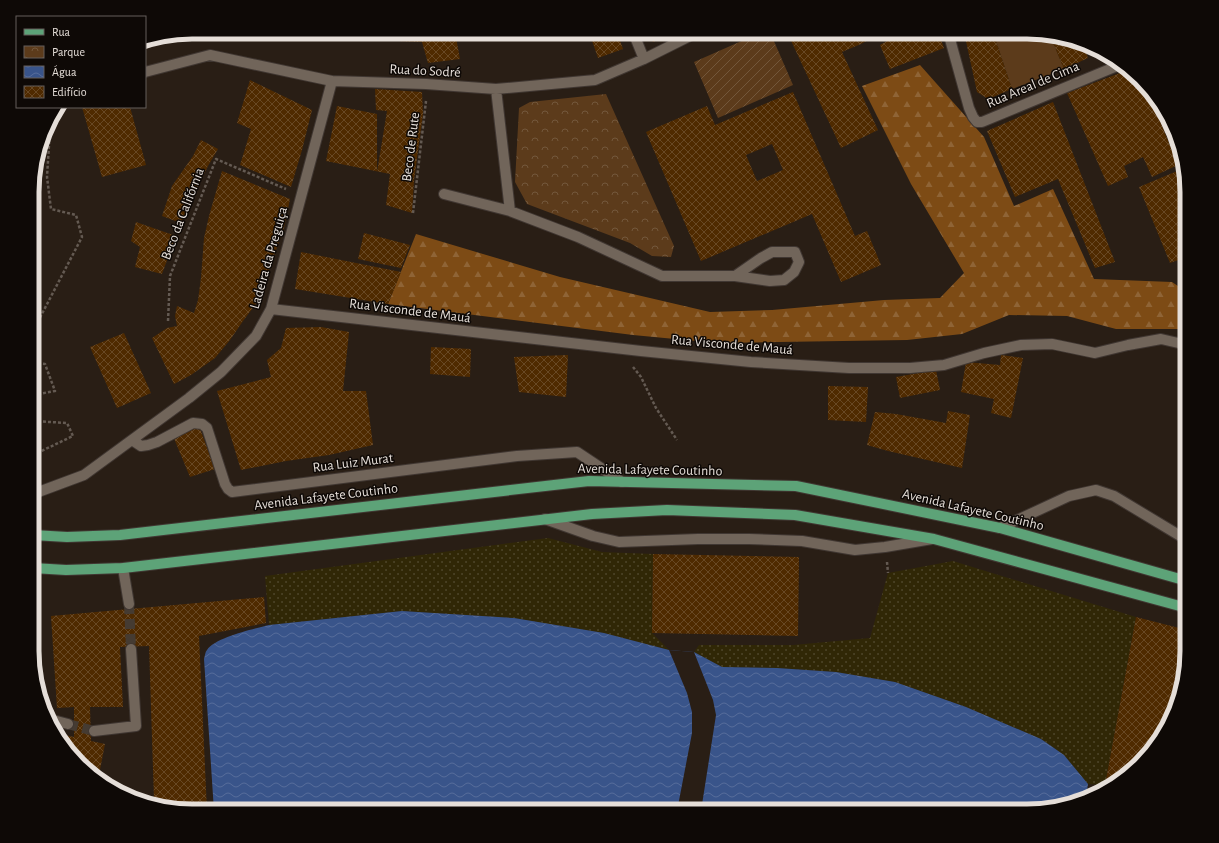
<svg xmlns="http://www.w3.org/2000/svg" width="1219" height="843" viewBox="0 0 1219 843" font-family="'Alegreya Sans',sans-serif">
<defs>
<pattern id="forest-firs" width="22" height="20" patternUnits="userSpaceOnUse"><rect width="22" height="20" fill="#7d4b15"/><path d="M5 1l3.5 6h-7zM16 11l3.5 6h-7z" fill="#8f6436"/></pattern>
<pattern id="sand-dots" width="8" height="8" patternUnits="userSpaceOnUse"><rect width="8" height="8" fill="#302706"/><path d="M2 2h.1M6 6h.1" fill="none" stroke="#4e462a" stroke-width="1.8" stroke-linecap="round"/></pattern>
<pattern id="park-crowns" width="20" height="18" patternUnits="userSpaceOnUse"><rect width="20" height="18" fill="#5c3b1b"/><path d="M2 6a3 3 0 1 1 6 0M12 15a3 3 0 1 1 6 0" fill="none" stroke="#73573b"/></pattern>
<pattern id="garden-furrows" width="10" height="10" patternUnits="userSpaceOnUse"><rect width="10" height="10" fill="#5c3b1b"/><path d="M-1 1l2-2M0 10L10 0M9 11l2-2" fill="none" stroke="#73573b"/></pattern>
<pattern id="water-waves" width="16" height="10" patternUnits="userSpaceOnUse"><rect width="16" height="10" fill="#39548a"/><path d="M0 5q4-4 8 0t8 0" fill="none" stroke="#566c9a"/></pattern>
<pattern id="building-cross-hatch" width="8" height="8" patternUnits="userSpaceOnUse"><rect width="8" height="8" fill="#4f2a00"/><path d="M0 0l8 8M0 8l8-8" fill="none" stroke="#684824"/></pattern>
</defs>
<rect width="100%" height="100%" fill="#291e15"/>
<path fill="url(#forest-firs)" d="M 920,65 L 984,137 L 1014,206 L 1053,189 L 1094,279 L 1172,282 L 1187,292 L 1187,329 L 1116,329 L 1067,316 L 1009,315 L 962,334 L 907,340 L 717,343 L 633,335 L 388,304 L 416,234 L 560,277 L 710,312 L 772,310 L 884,300 L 940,298 L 964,273 L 911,184 L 862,86 Z"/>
<path fill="url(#sand-dots)" d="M 548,538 L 602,552 L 653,554 L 652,633 L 669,650 L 604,633 L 514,618 L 402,611 L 269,625 L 265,576 Z
M 953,561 L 1136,617 L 1105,785 L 1088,784 L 1064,755 L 1041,739 L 966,707 L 895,682 L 836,672 L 777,668 L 722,667 L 694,652 L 699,645 L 793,645 L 870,638 L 888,573 Z"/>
<path fill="url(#park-crowns)" d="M 606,94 L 674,246 L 671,257 L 652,256 L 630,243 L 527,204 L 515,182 L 519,108 L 530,102 Z"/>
<path fill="url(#garden-furrows)" d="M 762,32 L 770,32 L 793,85 L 718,118 L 694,62 Z"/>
<path fill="#5c3b1b" d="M 993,32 L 1037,32 L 1050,35 L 1064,69 L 1012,89 Z"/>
<path fill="url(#water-waves)" d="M 402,611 L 514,618 L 604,633 L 669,650 L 694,652 L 722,667 L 777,668 L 836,672 L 895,682 L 966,707 L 1041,739 L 1064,755 L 1088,784 L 1086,797 L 1027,811 L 214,811 L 204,659 C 205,656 205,652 207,650 C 216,637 254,629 269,625 Z"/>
<path fill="#291e15" d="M 669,650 L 694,652 L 713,700 L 716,715 L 701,811 L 677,811 L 692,733 L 692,712 L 687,693 Z"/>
<path fill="url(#building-cross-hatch)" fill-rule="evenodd" d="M 330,32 L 455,32 L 460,59 L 428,63 L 422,42 L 330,38 Z
M 589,32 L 617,32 L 623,49 L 598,58 Z
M 648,32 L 675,32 L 653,42 Z
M 787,32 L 883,32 L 861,44 L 842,52 L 878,130 L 841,148 Z
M 886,32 L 938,32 L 944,48 L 890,69 L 880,45 L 889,40 Z
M 964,32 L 993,32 L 1012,89 L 988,99 L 977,92 Z
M 1050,35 L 1079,41 L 1082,42 L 1088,58 L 1064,69 Z
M 1128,70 L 1148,92 L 1178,165 L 1152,177 L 1143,157 L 1124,166 L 1128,177 L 1108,186 L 1067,93 Z
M 250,80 L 312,110 L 302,150 L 291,187 L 240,165 L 251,129 L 237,123 Z
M 375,89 L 422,92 L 423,114 L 414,180 L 412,213 L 386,205 L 390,174 L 326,161 L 337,106 L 377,114 L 377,172 L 387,111 L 376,110 Z
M 793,92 L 855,236 L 867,231 L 881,265 L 841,282 L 812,214 L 701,261 L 646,132 L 707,106 L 715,125 ZM 772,144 L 783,170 L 757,181 L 746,155 Z
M 1053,102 L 1115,262 L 1095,268 L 1058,179 L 1015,197 L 987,131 Z
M 82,107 L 130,107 L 146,165 L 102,177 Z
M 201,140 L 218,149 L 208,166 L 187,209 L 178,206 L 187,209 L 181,223 L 162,216 L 172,186 L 193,156 Z
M 1182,169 L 1187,182 L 1187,257 L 1170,263 L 1139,187 Z
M 222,171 L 290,199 L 284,228 L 269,270 L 264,293 L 243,321 L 230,340 L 215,358 L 191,375 L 174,384 L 152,338 L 167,328 L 177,326 L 175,316 L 177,306 L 194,313 L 198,300 L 201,278 L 204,238 L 209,216 Z
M 136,222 L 176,236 L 162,274 L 135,267 L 140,247 L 131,241 Z
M 364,233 L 410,245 L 401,268 L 358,259 Z
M 301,252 L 401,272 L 388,304 L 295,289 Z
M 321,327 L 349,332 L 343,391 L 366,391 L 373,445 L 329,455 L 286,461 L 241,470 L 217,391 L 271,377 L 267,360 L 281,348 L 286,328 Z
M 124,333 L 151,393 L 117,408 L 90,347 Z
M 431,347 L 471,349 L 470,377 L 430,374 Z
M 568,355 L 566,397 L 519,392 L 514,357 Z
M 1001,355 L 1023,358 L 1011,418 L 991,413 L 994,399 L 961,392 L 966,362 L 1000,365 Z
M 936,370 L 940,390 L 900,398 L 896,377 Z
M 828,386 L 868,387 L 866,422 L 828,420 Z
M 948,411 L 970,415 L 962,468 L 888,451 L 867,445 L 875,412 L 896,414 L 946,423 Z
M 199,426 L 215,469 L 190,477 L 173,436 Z
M 653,554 L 799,557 L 798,636 L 652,633 Z
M 264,597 L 266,623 L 199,636 L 207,811 L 182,811 L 140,802 L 131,797 L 141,799 L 149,803 L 154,799 L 149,646 L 120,647 L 123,707 L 90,707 L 91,741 L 105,744 L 98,780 L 95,778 L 55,733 L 74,737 L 74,707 L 57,708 L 51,616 Z
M 1136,617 L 1187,630 L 1187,661 L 1178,703 L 1154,748 L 1108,786 L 1105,785 Z"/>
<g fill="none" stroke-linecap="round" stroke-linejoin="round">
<path stroke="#453b32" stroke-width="10" stroke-dasharray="10 5" stroke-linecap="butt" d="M 129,604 L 131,649
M 68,724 L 94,731"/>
<g stroke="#403732" stroke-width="12">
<path id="minor" d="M 633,32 L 644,59
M 948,32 L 969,108 L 973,117 L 977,122 L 982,122 L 1122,64
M 145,72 L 210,55 L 332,81 L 426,84 L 496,89 L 595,80 L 644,59 L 698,32
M 496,89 L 510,211
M 1161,107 L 1171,131
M 444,194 L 510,211 L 578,237 L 662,276 L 735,276 L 770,281 L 784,280 L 794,272 L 799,262 L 795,252 L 772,252 L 761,258 L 735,276
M 271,309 L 641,351 L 751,362 L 849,368 L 910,368 L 944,365 L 984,353 L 1021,345 L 1052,344 L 1095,353 L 1128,345 L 1161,339 L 1187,345
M 132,440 L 141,446 L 148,445 L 157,442 L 193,423 L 202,424 L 207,428 L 225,484 L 228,489 L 232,492 L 517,456 L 577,452 L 622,482
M 33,494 L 84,475 L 189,398 L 221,372 L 256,336 L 271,309 L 332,81
M 545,519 L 593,536 L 619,542 L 698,539 L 749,539 L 802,541 L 855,550 L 885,547 L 932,539
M 1000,528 L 1069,496 L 1096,490 L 1114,496 L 1187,540
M 123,568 L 129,604
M 49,719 L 68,724
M 94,731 L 136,726 L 131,649"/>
</g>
<g stroke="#403732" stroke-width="12">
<path id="major" d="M 33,535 L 67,537 L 120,535 L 589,481 L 796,486 L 1000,528 L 1187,581
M 33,568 L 66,570 L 123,568 L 592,514 L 667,510 L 795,515 L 934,539 L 1187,608"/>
</g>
<path stroke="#645a52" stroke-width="2.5" stroke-dasharray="3 2" stroke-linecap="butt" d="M 413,213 L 426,101
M 168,321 L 170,276 L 216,159 L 286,189
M 33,331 L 82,237 L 76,215 L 51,209 L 47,177 L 50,129
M 33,363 L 45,364 L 55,391 L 33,395
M 633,367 L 641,377 L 656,408 L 677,440
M 33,421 L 67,423 L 73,436 L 35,454 L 38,476
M 887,562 L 888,573"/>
<use href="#minor" stroke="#71655a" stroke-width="10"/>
<use href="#major" stroke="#5da378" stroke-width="10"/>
</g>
<g text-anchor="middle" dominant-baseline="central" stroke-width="3" stroke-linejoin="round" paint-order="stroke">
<g font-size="14" fill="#e5ded8" stroke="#0e0906">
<text transform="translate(425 71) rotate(3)">Rua do Sodré</text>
<text transform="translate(1033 85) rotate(-23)">Rua Areal de Cima</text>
<text transform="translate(411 147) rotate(-83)">Beco de Rute</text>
<text transform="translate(183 214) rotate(-69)">Beco da Califórnia</text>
<text transform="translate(269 258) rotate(-74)">Ladeira da Preguiça</text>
<text transform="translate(410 311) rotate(7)">Rua Visconde de Mauá</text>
<text transform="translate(732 345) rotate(5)">Rua Visconde de Mauá</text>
<text transform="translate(353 463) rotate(-7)">Rua Luiz Murat</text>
<text transform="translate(650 470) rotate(1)">Avenida Lafayete Coutinho</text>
<text transform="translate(326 497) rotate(-7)">Avenida Lafayete Coutinho</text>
<text transform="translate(973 510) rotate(13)">Avenida Lafayete Coutinho</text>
</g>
</g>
<path d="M0 0H1219V843H0ZM192 39H1027A153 153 0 0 1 1180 192V651A153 153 0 0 1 1027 804H192A153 153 0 0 1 39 651V192A153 153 0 0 1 192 39Z" fill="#0e0906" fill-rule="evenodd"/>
<path fill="none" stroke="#e5ded8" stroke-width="5" d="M192 39H1027A153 153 0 0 1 1180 192V651A153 153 0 0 1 1027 804H192A153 153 0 0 1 39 651V192A153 153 0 0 1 192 39Z"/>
<rect x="16" y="16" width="130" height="92" fill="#0e0906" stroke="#645e5a"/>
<rect x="24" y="29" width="20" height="6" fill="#5da378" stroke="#645e5a"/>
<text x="52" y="36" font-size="12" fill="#e5ded8">Rua</text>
<rect x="24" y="46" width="20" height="12" fill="url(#park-crowns)" stroke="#645e5a"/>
<text x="52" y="56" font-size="12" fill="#e5ded8">Parque</text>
<rect x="24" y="66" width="20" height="12" fill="url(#water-waves)" stroke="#645e5a"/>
<text x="52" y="76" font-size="12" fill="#e5ded8">Água</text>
<rect x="24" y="86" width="20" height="12" fill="url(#building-cross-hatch)" stroke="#645e5a"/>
<text x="52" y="96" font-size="12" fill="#e5ded8">Edifício</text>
</svg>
